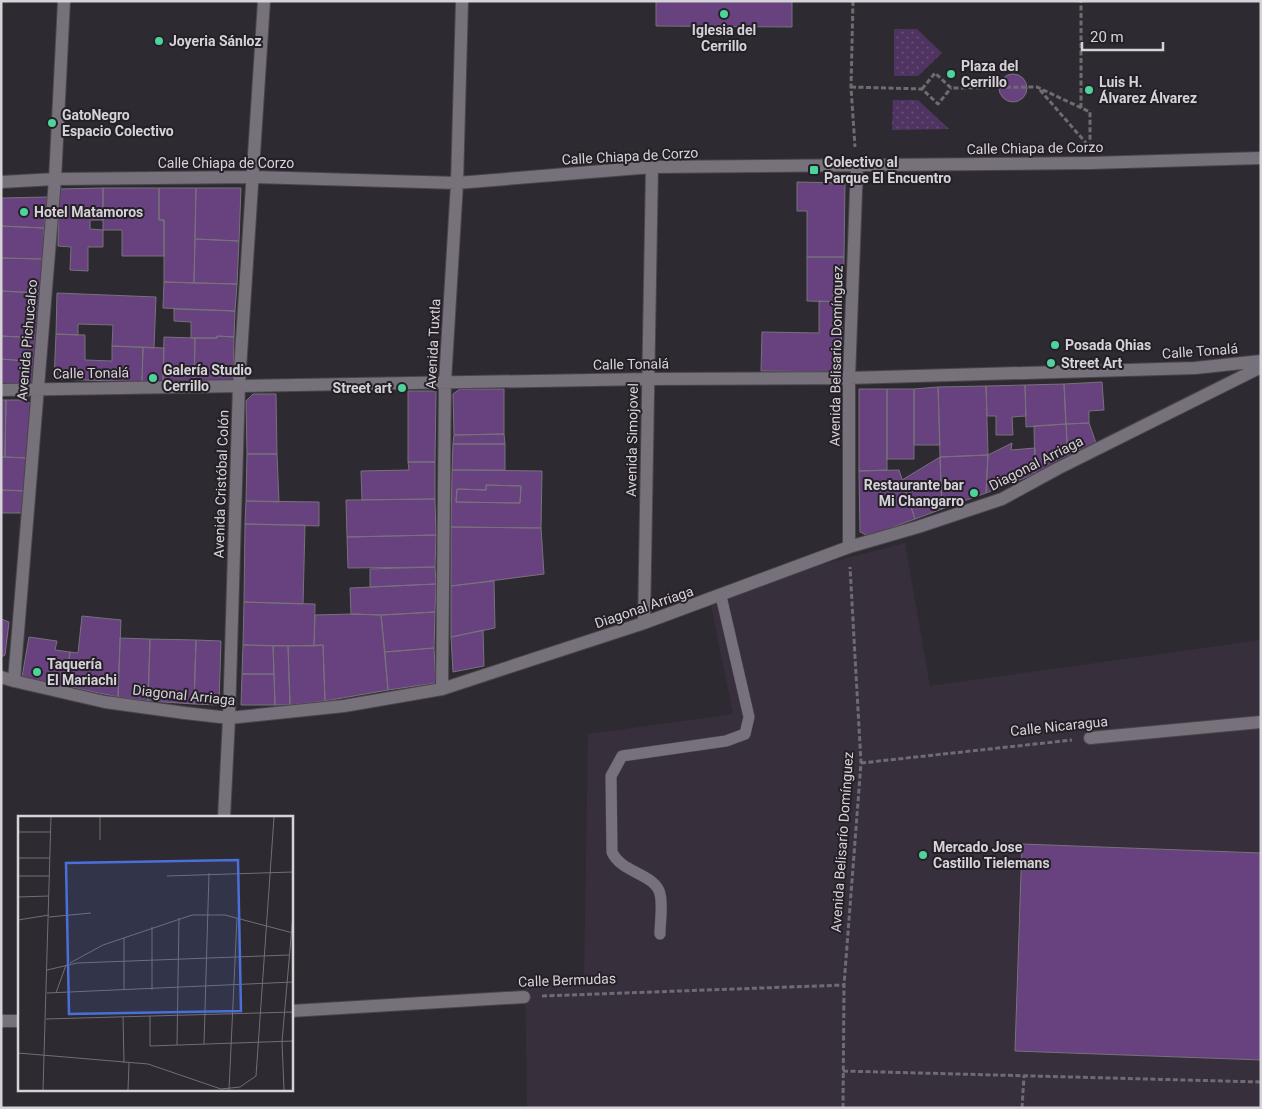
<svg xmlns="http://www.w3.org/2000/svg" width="1262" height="1109" viewBox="0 0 1262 1109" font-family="Roboto,sans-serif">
<defs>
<pattern id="grass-dots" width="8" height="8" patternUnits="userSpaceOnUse" patternTransform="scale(1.25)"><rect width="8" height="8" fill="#4f3360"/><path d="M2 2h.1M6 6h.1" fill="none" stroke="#685076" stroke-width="1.8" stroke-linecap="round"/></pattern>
</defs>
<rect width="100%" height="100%" fill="#2e2a31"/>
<path fill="#372f3c" d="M 905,543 L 930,686 L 1261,640 L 1261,1108 L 527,1108 L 525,981 L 584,975 L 588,734 L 733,714 L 711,605 L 816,566 Z"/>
<path fill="url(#grass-dots)" d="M 894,29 L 917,29 L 942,53 L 918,76 L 894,76 Z
M 893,100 L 918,100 L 949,129 L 892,130 Z"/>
<path fill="#68427e" stroke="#77727a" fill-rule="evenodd" d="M 656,1 L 792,1 L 792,27 L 656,26 Z
M999 88a14 14 0 1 1 28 0a14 14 0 1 1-28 0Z
M 797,182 L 845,183 L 844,257 L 807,257 L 807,211 L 797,211 Z
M 103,188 L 103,220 L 90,220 L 90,229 L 103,230 L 103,247 L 88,247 L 88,271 L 70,270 L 71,247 L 58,246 L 59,189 Z
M 103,188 L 159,188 L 159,220 L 164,220 L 164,256 L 122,256 L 122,230 L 103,230 Z
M 159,188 L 196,188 L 194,283 L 164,282 L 164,220 L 159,220 Z
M 196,188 L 241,188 L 239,241 L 195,239 Z
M 47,197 L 44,228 L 1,226 L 1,198 Z
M 1,226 L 44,228 L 43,259 L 1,258 Z
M 195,239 L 239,241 L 237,284 L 194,283 Z
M 807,257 L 844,257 L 843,302 L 807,301 Z
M 1,258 L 43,259 L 41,293 L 1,291 Z
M 164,282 L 237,284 L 235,311 L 163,308 Z
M 1,291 L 41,293 L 39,338 L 1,336 Z
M 57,293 L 156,297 L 154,348 L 112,346 L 113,325 L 78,324 L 78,335 L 56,334 Z
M 819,301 L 843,302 L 840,372 L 761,371 L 762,332 L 819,333 Z
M 174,309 L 235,311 L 234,337 L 217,336 L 217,338 L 191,338 L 191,322 L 174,321 Z
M 56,334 L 85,335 L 85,360 L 112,361 L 112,346 L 143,347 L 142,382 L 54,379 Z
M 1,336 L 39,338 L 38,362 L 1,359 Z
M 217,336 L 234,337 L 233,384 L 194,383 L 195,338 L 217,338 Z
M 164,337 L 195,338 L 194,383 L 163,382 Z
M 143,347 L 164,348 L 163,382 L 142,382 Z
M 1,359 L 38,362 L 37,380 L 31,387 L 1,386 Z
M 1102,382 L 1104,410 L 1089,411 L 1089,423 L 1066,424 L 1064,384 Z
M 1064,384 L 1066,424 L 1026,427 L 1025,385 Z
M 1025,385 L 1026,416 L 1012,417 L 1013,435 L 996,435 L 996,416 L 987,416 L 986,386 Z
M 986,386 L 988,455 L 940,457 L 938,387 Z
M 938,387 L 940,445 L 914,445 L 914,389 Z
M 460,389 L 504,389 L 504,434 L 454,435 L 453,394 Z
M 859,389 L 887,389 L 887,470 L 859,471 Z
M 887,389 L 914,389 L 914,459 L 887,459 Z
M 408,391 L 436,391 L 435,462 L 408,462 Z
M 253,394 L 276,394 L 277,454 L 247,454 L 246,401 Z
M 1,400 L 6,400 L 5,457 L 1,457 Z
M 6,400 L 25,400 L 32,405 L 29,458 L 5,457 Z
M 1089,423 L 1096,443 L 1068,457 L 1066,424 Z
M 1066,424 L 1068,457 L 1035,474 L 1034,426 Z
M 504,434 L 505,444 L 453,444 L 454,435 Z
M 1012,443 L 1011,450 L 1035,448 L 1035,474 L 986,493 L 988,455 Z
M 453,444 L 505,444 L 505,470 L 452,470 Z
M 247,454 L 277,454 L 279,502 L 246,501 Z
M 988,455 L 986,493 L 942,509 L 940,457 Z
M 1,457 L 29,458 L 26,491 L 1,490 Z
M 940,457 L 942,509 L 915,519 L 902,480 Z
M 408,462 L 435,462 L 435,499 L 362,500 L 361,471 L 409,470 Z
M 452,470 L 542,471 L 541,528 L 451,527 ZM 486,485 L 521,486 L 520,503 L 456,502 L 457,489 L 486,490 Z
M 899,470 L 915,519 L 869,536 L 860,532 L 859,471 Z
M 486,485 L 521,486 L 520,503 L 456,502 L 457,489 L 486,490 Z
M 1,490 L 26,491 L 23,513 L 1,513 Z
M 435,499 L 436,535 L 347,537 L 346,500 Z
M 246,501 L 319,502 L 319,526 L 245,524 Z
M 245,524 L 305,525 L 303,604 L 244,602 Z
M 451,527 L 541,528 L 544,574 L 451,586 Z
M 436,535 L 435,567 L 348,568 L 347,537 Z
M 435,567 L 436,584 L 370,587 L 370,569 Z
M 494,581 L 495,628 L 451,637 L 451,586 Z
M 436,584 L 435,612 L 381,615 L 351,614 L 350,588 Z
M 244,602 L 315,604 L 314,646 L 243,645 Z
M 435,612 L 434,648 L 385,652 L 381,615 Z
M 351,614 L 381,615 L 388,690 L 325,701 L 323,645 L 314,646 L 315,615 Z
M 82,616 L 121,620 L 118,697 L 66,686 L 70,652 L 78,653 Z
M 1,619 L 9,622 L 5,655 L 1,657 Z
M 483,630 L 484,666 L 453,672 L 451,637 Z
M 29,637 L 57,641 L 55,650 L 70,652 L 66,686 L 22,677 Z
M 120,638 L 150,639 L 148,701 L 118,697 Z
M 150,639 L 196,640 L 194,704 L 148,701 Z
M 196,640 L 221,641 L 219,705 L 194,704 Z
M 243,645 L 273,646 L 274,674 L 242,674 Z
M 323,645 L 325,701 L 290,705 L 288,646 Z
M 273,646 L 288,646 L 290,705 L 275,705 Z
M 434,648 L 436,683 L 388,690 L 385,652 Z
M 242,674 L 274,674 L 275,705 L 241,705 Z
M 1022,844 L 1261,853 L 1261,1060 L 1015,1051 Z"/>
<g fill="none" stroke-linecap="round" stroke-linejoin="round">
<g stroke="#49454b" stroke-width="12">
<path id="service" d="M 660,934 C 660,922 663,906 660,894 C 656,874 621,873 612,852 L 611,776 L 622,756 L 726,741 L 745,734 L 749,717 L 721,596"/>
</g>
<g stroke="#49454b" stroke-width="14">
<path id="minor" d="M 1,182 L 55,179 L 253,177 L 457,183 L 652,167 L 1090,163 L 1261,158
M 1,390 L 648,379 L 849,378 L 1195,368 L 1261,361
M 849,547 L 849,378 L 857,165
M 644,623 L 652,167
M 1,677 L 14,681 L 105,702 L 185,713 L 229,718 L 344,706 L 442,689 L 644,623 L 849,547 L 918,527 L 1002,499 L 1057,469 L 1261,367
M 14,681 L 55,179 L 64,1
M 442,689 L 445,382 L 457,183 L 462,1
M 1090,738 L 1261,722
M 224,818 L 229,718 L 239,385 L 264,1
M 291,1011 L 524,997
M 1,1021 L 19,1021"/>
</g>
<path stroke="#6e6b71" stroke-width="3" stroke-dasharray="5 2.5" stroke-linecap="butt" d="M 853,1 L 851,87 L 855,147
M 851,87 L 922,89 L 938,104 L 951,88
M 922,89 L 935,73 L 951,88 L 1037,87 L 1090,112 L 1090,145
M 1040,90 L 1086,143
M 1081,108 L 1081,1
M 861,763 L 1072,740
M 542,996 L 844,985
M 843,1071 L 1261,1082
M 843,1108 L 844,985 L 861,763 L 850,567
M 1022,1108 L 1024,1076"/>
<use href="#service" stroke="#76717a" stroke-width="11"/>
<use href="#minor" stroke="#76717a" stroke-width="12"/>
</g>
<g fill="#4cd49b" stroke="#252027" stroke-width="2">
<circle cx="724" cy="14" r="5"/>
<circle cx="159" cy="41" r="5"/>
<circle cx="951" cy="74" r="5"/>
<circle cx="1089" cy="90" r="5"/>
<circle cx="52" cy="123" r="5"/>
<rect x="809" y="165" width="10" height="10" rx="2.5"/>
<circle cx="24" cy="212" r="5"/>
<circle cx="1055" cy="345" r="5"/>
<circle cx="1051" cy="363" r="5"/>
<circle cx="153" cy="378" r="5"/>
<circle cx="402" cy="388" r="5"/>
<circle cx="974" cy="493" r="5"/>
<circle cx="37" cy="672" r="5"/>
<circle cx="923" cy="855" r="5"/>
</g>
<g text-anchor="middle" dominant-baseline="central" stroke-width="4" stroke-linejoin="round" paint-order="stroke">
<g font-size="14" font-weight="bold" fill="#d6d3d8" stroke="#252027" text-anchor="start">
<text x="724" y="30" text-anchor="middle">Iglesia del<tspan x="724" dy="16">Cerrillo</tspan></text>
<text x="169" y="41">Joyeria Sánloz</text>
<text x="961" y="66">Plaza del<tspan x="961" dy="16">Cerrillo</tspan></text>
<text x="1099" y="82">Luis H.<tspan x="1099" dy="16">Álvarez Álvarez</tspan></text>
<text x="62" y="115">GatoNegro<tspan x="62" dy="16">Espacio Colectivo</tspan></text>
<text x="824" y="162">Colectivo al<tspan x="824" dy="16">Parque El Encuentro</tspan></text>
<text x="34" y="212">Hotel Matamoros</text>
<text x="1065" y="345">Posada Qhias</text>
<text x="1061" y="363">Street Art</text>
<text x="163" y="370">Galería Studio<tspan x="163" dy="16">Cerrillo</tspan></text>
<text x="392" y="388" text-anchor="end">Street art</text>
<text x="964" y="485" text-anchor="end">Restaurante bar<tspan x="964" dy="16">Mi Changarro</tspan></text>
<text x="47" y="664">Taquería<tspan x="47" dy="16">El Mariachi</tspan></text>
<text x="933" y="847">Mercado Jose<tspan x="933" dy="16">Castillo Tielemans</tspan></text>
</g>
<g font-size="14" fill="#d6d3d8" stroke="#252027">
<text transform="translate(1035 148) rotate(-1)">Calle Chiapa de Corzo</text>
<text transform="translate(630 156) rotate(-3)">Calle Chiapa de Corzo</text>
<text x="226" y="163">Calle Chiapa de Corzo</text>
<text transform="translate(27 340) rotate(-85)">Avenida Pichucalco</text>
<text transform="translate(433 344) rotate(-87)">Avenida Tuxtla</text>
<text transform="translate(1200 351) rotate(-4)">Calle Tonalá</text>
<text transform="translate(836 356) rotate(-89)">Avenida Belisario Domínguez</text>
<text transform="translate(631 364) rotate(-1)">Calle Tonalá</text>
<text transform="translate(91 373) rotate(-1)">Calle Tonalá</text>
<text transform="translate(632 440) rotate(-89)">Avenida Simojovel</text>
<text transform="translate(1036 463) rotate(-27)">Diagonal Arriaga</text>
<text transform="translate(221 484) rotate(-88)">Avenida Cristóbal Colón</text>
<text transform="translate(644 607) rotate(-19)">Diagonal Arriaga</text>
<text transform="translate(184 695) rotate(6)">Diagonal Arriaga</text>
<text transform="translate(1059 726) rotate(-6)">Calle Nicaragua</text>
<text transform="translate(842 842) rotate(-86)">Avenida Belisarío Domínguez</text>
<text transform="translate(567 980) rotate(-2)">Calle Bermudas</text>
</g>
</g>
<g transform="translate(18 816)">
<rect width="275" height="275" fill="#2e2a31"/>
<path fill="none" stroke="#716e74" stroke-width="1" d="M 0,16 L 32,16M 82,24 L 82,1M 0,42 L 32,42M 0,60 L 31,60M 149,60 L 275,56M 0,81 L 31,80M 31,101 L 73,97M 0,104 L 31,99M 52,147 L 85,129 L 174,99 L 207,99 L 275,117M 29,154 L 59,147 L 271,139M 106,174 L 106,122M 134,174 L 134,111M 29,177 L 275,166M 38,177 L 48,149M 132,200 L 132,230 L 275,225M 105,201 L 106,247M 28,203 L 275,196M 186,228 L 191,57M 159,229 L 161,102M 0,237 L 130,248 L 203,273 L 222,271 L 238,260 L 256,1M 25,274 L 33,1M 110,274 L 111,247M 211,274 L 219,102M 266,274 L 264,226 L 275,98"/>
<path fill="#4b6fd8" fill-opacity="0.15" stroke="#4b6fd8" stroke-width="2.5" d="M 220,44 L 223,195 L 51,198 L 48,47 Z"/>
<rect width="275" height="275" fill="none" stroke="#d6d3d8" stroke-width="2.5"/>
</g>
<rect width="1262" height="1109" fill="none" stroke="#d6d3d8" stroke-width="5"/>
<path d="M1082 42v8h81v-8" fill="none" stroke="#d6d3d8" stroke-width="2.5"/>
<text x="1090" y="42" font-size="15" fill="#d6d3d8" stroke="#252027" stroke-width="4" paint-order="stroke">20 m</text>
</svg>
